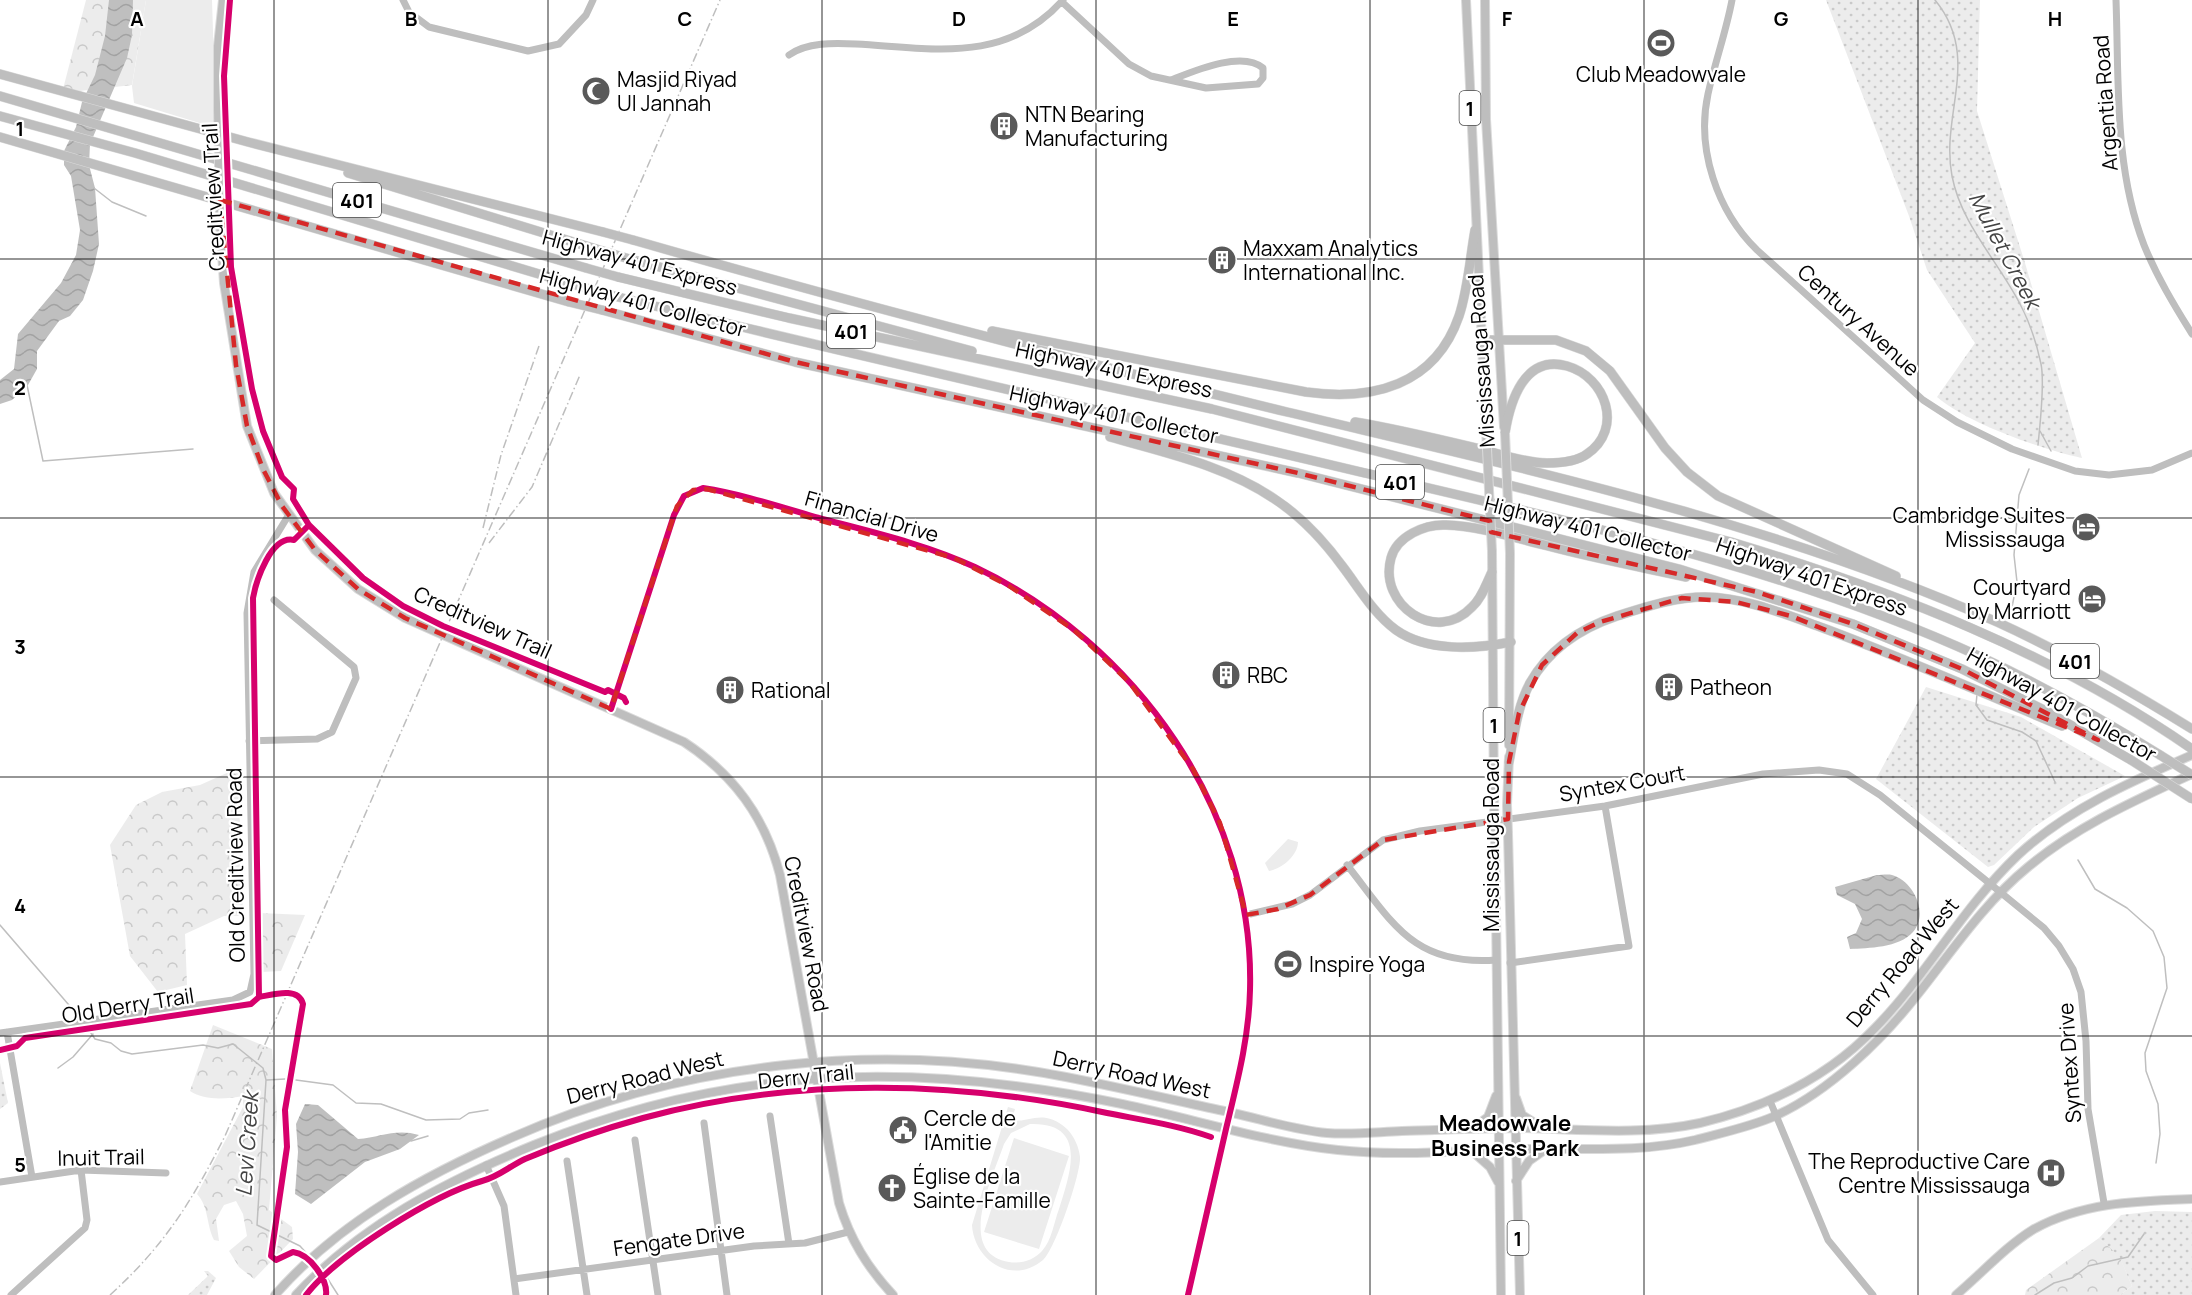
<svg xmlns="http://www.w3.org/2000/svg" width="2192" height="1295" viewBox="0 0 2192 1295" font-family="Manrope,sans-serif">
<defs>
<pattern id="forest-crowns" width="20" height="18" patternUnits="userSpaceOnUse" patternTransform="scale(1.5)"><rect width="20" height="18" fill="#ececec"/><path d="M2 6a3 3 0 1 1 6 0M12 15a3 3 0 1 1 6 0" fill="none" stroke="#c9c9c9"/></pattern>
<pattern id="park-dots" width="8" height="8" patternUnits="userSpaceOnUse" patternTransform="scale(1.5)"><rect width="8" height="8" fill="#ececec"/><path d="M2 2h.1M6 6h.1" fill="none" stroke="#c9c9c9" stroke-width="1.8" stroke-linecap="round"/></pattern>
<pattern id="water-waves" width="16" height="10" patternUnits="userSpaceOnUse" patternTransform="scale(1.5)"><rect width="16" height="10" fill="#bfbfbf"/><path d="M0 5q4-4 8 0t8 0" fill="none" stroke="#a2a2a2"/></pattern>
</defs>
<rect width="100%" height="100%" fill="#fff"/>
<path fill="#ececec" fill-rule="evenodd" d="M 146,0 L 212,0 L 216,128 L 134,103 L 132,86 Z
M 1288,839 L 1298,842 C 1298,855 1282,869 1269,871 L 1265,863 Z
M 1008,1107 L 1015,1109 L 1012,1119 C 1026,1126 1041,1106 1067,1129 C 1074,1136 1079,1147 1080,1157 C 1081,1174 1055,1250 1043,1260 C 1012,1286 974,1260 972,1225 ZM 1030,1124 C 1089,1122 1070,1174 1059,1209 C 1054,1222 1052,1240 1042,1251 C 1034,1260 1021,1264 1009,1262 C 954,1253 994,1175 1004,1144 L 1011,1133 Z
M 1014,1138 L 1069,1156 L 1039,1249 L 984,1232 Z"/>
<path fill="url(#forest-crowns)" d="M 86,0 L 146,0 L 132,85 L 62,93 Z
M 238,768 L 243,916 L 224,916 L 185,934 L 187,985 L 158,992 L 130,956 L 110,845 L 136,805 L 162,792 L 200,785 Z
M 260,913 L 305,915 L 281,971 L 261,972 Z
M 213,1025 L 272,1049 L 277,1116 L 269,1210 L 292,1227 L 293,1239 L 254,1279 L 239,1267 L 229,1251 L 247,1236 L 243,1214 L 236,1201 L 224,1205 L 216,1219 L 219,1241 L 214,1240 C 206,1224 209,1207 197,1194 L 243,1107 L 243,1096 C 226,1099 205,1101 190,1091 Z
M 2099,1238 L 2119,1255 L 2132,1286 L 2120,1295 L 2025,1295 L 2026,1290 Z"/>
<path fill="url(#park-dots)" d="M 1826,0 L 1980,0 L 1977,111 L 2025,263 L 2082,458 C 2043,450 1967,423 1937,397 L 1975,343 L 1927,270 L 1909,216 Z
M 1926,687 L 2021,717 L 2125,776 L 2078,798 L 2034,827 L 1994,865 L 1988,867 L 1876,779 Z
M 0,1063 L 8,1103 L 0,1109 Z
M 2155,1211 L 2192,1212 L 2192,1295 L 2120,1295 L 2132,1286 L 2119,1256 L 2099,1238 L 2121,1215 Z
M 204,1271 L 208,1271 L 216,1278 L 207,1295 L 188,1295 L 208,1276 Z"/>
<path fill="url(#water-waves)" d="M 109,0 L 133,0 L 132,35 L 127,58 L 90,144 L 89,165 L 95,188 L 99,244 L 93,271 L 83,300 L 70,316 L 59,321 L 37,351 L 37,369 L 28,385 L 12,400 L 0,404 L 0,380 L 14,369 L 18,334 L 61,283 L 76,255 L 80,230 L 71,176 L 64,165 L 64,151 L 76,127 L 82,102 L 95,75 L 105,36 Z
M 1877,875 C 1881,875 1888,874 1892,875 C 1914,881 1929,914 1913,932 C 1899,948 1868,948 1850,949 L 1847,937 L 1856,933 L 1862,919 L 1855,904 L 1837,895 L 1835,887 Z
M 305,1104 L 318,1105 L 358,1139 C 380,1137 397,1128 419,1135 L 400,1149 L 365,1162 L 311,1204 L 295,1194 L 298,1152 L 296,1124 Z"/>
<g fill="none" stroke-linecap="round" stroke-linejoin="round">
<path stroke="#bfbfbf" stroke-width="1.5" d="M 1935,0 C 1982,57 1940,114 1952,176 C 1961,224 1998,261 2020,304 C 2029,321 2037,345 2041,364 C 2045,383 2040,424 2038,445
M 94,188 L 112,202 L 146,216
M 27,385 L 43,461 L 193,449
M 2040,431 L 2051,451
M 2010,617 L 2017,582 L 2014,555 L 2019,495 L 2029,469
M 1977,694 L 1976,705 L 1987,720 L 2022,732 L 2036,741 L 2055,782
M 2078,860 L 2095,889 L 2127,908 L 2153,931 L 2164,957 L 2167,988 L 2145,1053 L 2146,1071 L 2158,1104 L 2160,1134 L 2156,1163
M 0,925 L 81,1019
M 84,1023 L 95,1039 L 111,1043 L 121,1051 L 132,1054 L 203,1045 L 218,1048 L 233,1044 L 263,1068 L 266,1080 L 257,1225 L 300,1246 L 309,1256
M 58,1068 L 73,1057 L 93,1034
M 267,1080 L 285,1079
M 296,1080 L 333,1085 L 356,1103 L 381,1104 L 426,1120 L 460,1119 L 469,1113 L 488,1110
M 411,1141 L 428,1136
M 324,1273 L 338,1295
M 2035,1295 L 2054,1283 L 2072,1278 L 2088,1266 L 2128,1257 L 2144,1234"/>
<g stroke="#dbdbdb" stroke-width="10">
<path id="major" d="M 1466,0 L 1486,428
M 1485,0 L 1486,119 L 1504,427
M 218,109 L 218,46 L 223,0
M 220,223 L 224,283 L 247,426 L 274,493 L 315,550 L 358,589 L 405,618 L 684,742 C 734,775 765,817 780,875 L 839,1203 C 850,1239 867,1267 893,1295
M 1492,551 L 1494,805
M 1509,745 L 1510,553
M 1507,805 L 1509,757
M 1508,834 L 1520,1295
M 1495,836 L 1501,1295
M 1516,1098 L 1522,1115 L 1541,1127
M 1473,1128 L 1488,1117 L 1496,1096
M 1472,1151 L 1490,1167 L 1498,1182
M 1516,1181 L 1529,1161 L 1546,1149
M 275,1295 C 339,1222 425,1175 513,1137 C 685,1061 882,1041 1066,1077 C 1122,1088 1178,1101 1233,1113 C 1264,1120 1295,1130 1327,1133 C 1352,1135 1377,1132 1402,1131 C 1441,1130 1480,1128 1519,1128 C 1578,1129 1641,1136 1700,1123 C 1767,1107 1827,1078 1875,1028 C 1927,975 1963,907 2018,855 C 2068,809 2130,782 2192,755
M 296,1295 C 361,1225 446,1181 534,1145 C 732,1065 915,1061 1122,1104 C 1194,1119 1265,1142 1338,1150 C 1401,1157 1464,1150 1527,1149 C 1583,1148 1639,1153 1695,1140 C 1721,1133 1750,1127 1775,1116 C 1830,1091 1882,1040 1918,994 C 1952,951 1985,902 2028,867 C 2077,826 2134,801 2192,774
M 1956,1295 C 1981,1274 2006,1246 2034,1229 C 2083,1202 2138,1201 2192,1199"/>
</g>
<g stroke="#dbdbdb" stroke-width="10">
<path id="highway" d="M 0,74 L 248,142 L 603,232
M 0,96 L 586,268
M 0,116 L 135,153 L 579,286
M 0,137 L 569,302
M 348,173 L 596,249
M 633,240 C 849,302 1068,359 1287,412 C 1525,469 1772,522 1997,622 C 2065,653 2129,690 2192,729
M 626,258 L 972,351
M 618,277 L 789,318 L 1212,409 L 1731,542 C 1891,590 2054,653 2192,749
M 610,295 C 861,357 1113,413 1365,473 C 1571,522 1788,568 1981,657 C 2043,686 2102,719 2160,755
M 602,310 L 795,362 L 1298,473 L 1679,569 L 1853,624 L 1962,669 L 2048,712 L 2131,760
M 992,331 L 1306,392 C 1372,401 1435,386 1459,316 C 1468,289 1470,258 1475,230
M 1484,340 L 1556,340 L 1586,351 L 1610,371 L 1665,448 L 1687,472 L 1718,496 L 1896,576
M 1355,422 C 1397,429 1438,439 1480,449 C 1501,454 1525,463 1547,463 C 1560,463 1576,462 1587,454 C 1624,429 1606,377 1567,366 C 1524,354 1510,402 1505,433
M 1110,437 C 1166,453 1227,466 1276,500 C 1303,518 1324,541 1343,567 C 1359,588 1374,614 1396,630 C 1427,652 1475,649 1511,642
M 1492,572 C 1486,584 1482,598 1472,607 C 1436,645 1378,605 1391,558 C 1397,536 1425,524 1446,525 C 1480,526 1515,538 1548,546 C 1593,558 1640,567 1686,577
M 1509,762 C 1514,736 1517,707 1530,683 C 1549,649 1581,628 1617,616 C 1646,607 1675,597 1705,597 C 1744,597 1787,615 1823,628 C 1904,658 1982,693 2062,726"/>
</g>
<path stroke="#bebebe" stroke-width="7" d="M 403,0 L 409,12 L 429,27 L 528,51 L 559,44 L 586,15 L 593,0
M 1732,0 C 1726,32 1715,62 1708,94 C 1696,149 1717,211 1757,250 L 1923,400 L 1957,422 L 2012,449 L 2075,471 L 2109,475 L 2152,470 L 2192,453
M 2116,0 C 2119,82 2114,168 2144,245 C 2157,277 2174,305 2192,334
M 1062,2 L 1129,64 L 1151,76 L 1206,88 L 1258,84 L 1263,78 L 1263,68 C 1242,50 1194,71 1171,80
M 789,55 C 807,42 834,43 856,44 C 932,48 1005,65 1063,0
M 611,709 L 674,515 L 684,496 L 703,488 C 742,494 781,507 819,518 C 872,532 925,544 975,567 C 1135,643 1255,810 1250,990 C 1249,1038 1237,1083 1226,1129 C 1213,1184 1201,1240 1188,1295
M 249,741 L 317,739 L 332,732 L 356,678 L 354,667 L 274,600
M 1347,865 C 1393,923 1413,966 1496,960
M 1246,915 L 1292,904 L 1310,895 L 1383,840 L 1420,831 L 1605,806 L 1763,774 L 1819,770 L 1847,774 L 1880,795 L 1983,878 L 2044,928 L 2059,946 L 2073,969 L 2081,992 L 2086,1041 L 2088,1109 L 2104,1203
M 1510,963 L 1629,946 L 1605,806
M 7,1032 L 32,1177
M 0,1033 L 233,1000 L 250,992 L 254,974 L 247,613 L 254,572 L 288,516
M 1770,1101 L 1828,1240 L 1873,1295
M 770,1116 L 789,1244
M 704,1123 L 727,1295
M 635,1140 L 658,1295
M 567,1161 L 587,1295
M 486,1165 L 504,1206 L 516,1295
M 0,1182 L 81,1170 L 166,1173
M 514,1279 L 754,1246 L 805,1243 L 848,1232
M 11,1295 L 85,1228 L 87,1220 L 81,1170"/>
<use href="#major" stroke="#bebebe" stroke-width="8"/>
<use href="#highway" stroke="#bebebe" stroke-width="9"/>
<path stroke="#bebebe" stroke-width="1.5" stroke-dasharray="9 3 1.5 3" stroke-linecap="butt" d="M 483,528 L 501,455 L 539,346
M 489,543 L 532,487 L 580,375
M 110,1295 C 165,1245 192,1201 225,1136 L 720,0"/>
<g stroke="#dbdbdb" stroke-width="10" stroke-linecap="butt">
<path id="major-bridge" d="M 218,109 L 220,223
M 1486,428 L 1492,551
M 1505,433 L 1510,553
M 1494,805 L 1495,836
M 1507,805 L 1508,834"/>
</g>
<g stroke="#dbdbdb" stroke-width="10" stroke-linecap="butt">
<path id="highway-bridge" d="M 603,232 L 633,240
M 596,249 L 626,258
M 586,268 L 618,277
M 579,286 L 610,295
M 569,302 L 602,310
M 2160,755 L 2192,775
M 2131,760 L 2192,799"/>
</g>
<use href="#major-bridge" stroke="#bebebe" stroke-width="8"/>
<use href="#highway-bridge" stroke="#bebebe" stroke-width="9"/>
<g stroke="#fff" stroke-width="10">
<path id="cycleway" d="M 230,0 L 224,76 L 231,267 L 252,389 L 263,431 L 282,477 L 294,489 L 293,499 L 309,525 L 363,578 L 403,606 L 443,626 L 605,692 L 608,690 L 624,698 L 626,702
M 611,709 L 674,515 L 684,496 L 703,488 C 742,494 781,507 819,518 C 872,532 925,544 975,567 C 1135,643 1255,810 1250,990 C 1249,1038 1237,1083 1226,1129 C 1213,1184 1201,1240 1188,1295
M 259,997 L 253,598 C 256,581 271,535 294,540 L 309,525
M 259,997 C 272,995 298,986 303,1004 L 285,1110 L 287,1147 L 271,1256 L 276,1260 L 293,1252 C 310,1254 328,1280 326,1295
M 0,1050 L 17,1046 L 25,1038 L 251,1004 L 259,997
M 306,1295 C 338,1254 433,1195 482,1181 C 498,1177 510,1166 525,1159 C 563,1143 603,1129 643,1118 C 795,1077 954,1080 1107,1113 C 1142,1120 1177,1125 1211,1137"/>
</g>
<use href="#cycleway" stroke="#d6006c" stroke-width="6"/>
</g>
<path fill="none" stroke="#d62828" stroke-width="4.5" stroke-dasharray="12 8" stroke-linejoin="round" d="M 220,200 L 795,362 L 1298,473 L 1490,521 L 1491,532 L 1757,592 L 1853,624 L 1962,669 L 2098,740 L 1791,616 L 1736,602 L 1682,598 L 1600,622 L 1577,633 L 1542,665 L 1519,713 L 1509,762 L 1508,819 L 1383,840 L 1310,895 L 1278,909 L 1246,915 L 1220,823 L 1193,769 L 1129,682 L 1074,630 L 1009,586 L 954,558 L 707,489 L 693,490 L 677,506 L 611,709 L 405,618 L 358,589 L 315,550 L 282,506 L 263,469 L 247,426 L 236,365 Z"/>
<path fill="none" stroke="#000" stroke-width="1.5" stroke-opacity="0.55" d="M 274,0 L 274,1295M 548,0 L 548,1295M 822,0 L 822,1295M 1096,0 L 1096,1295M 1370,0 L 1370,1295M 1644,0 L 1644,1295M 1918,0 L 1918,1295M 0,259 L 2192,259M 0,518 L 2192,518M 0,777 L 2192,777M 0,1036 L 2192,1036"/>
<defs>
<g id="stadium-disc" transform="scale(1.5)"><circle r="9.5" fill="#595959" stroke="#fff"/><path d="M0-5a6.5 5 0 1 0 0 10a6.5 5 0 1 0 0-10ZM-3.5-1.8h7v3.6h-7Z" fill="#fff"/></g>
<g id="mosque-disc" transform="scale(1.5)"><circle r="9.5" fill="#595959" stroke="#fff"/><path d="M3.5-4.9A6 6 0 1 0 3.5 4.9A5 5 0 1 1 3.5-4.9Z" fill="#fff"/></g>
<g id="building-disc" transform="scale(1.5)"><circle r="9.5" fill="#595959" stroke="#fff"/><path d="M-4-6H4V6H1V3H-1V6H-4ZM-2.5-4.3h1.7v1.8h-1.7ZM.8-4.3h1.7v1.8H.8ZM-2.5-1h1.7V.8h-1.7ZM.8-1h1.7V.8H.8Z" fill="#fff"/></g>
<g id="hotel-disc" transform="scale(1.5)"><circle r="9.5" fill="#595959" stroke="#fff"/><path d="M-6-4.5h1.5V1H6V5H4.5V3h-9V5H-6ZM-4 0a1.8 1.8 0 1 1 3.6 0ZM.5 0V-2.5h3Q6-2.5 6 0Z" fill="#fff"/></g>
<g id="civic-disc" transform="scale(1.5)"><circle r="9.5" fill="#595959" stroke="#fff"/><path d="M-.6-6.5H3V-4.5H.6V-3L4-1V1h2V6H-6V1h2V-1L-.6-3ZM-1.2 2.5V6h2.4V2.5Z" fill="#fff"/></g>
<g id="hospital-disc" transform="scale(1.5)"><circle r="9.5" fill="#595959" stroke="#fff"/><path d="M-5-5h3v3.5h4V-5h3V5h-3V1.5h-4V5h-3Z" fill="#fff"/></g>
<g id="church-disc" transform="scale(1.5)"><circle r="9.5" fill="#595959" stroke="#fff"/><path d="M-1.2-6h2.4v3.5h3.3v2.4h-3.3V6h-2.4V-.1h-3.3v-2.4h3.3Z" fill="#fff"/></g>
</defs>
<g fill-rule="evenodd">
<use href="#stadium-disc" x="1661" y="43"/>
<use href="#mosque-disc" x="596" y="91"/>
<use href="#building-disc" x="1004" y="126"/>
<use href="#building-disc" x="1222" y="260"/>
<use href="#hotel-disc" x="2086" y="527"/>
<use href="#hotel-disc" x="2092" y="599"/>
<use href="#building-disc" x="1226" y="675"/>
<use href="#building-disc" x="1669" y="687"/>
<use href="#building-disc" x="730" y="690"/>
<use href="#stadium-disc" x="1288" y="964"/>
<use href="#civic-disc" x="903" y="1130"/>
<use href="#hospital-disc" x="2051" y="1173"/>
<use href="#church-disc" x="892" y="1188"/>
</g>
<g text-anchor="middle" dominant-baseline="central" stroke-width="4.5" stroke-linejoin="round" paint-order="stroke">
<g fill="#fff" stroke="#4c4c4c" stroke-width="1.5">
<rect x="1459.5" y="91" width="21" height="34" rx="4.5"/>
<rect x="333" y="183" width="48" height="34" rx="4.5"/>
<rect x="827" y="314" width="48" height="34" rx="4.5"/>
<rect x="1376" y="465" width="48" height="34" rx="4.5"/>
<rect x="2051" y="644" width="48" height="34" rx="4.5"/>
<rect x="1483.5" y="708" width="21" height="34" rx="4.5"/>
<rect x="1507.5" y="1221" width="21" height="34" rx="4.5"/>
</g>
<g font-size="20" font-weight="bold" fill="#000">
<text x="1470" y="108">1</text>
<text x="357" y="200">401</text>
<text x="851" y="331">401</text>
<text x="1400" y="482">401</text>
<text x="2075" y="661">401</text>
<text x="1494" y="725">1</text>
<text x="1518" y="1238">1</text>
</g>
<g font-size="21" fill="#000" stroke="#fff" text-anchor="start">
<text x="1661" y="74" text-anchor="middle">Club Meadowvale</text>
<text x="617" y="79">Masjid Riyad<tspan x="617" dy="24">Ul Jannah</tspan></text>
<text x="1025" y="114">NTN Bearing<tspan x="1025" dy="24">Manufacturing</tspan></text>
<text x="1243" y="248">Maxxam Analytics<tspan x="1243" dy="24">International Inc.</tspan></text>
<text x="2065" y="515" text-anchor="end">Cambridge Suites<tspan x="2065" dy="24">Mississauga</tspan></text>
<text x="2071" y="587" text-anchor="end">Courtyard<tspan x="2071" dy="24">by Marriott</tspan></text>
<text x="1247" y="675">RBC</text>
<text x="1690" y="687">Patheon</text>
<text x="751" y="690">Rational</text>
<text x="1309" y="964">Inspire Yoga</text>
<text x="924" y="1118">Cercle de<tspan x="924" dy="24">l'Amitie</tspan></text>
<text x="2030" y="1161" text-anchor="end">The Reproductive Care<tspan x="2030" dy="24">Centre Mississauga</tspan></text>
<text x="913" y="1176">Église de la<tspan x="913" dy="24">Sainte-Famille</tspan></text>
</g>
<g font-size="21" fill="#000" stroke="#fff">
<text transform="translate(2105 103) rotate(-94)">Argentia Road</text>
<text transform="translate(213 197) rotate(-93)">Creditview Trail</text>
<text transform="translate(640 262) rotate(15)">Highway 401 Express</text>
<text transform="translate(643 302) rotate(15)">Highway 401 Collector</text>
<text transform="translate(1859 320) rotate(42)">Century Avenue</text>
<text transform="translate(1481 361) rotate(-94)">Mississauga Road</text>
<text transform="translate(1114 369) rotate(12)">Highway 401 Express</text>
<text transform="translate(1114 414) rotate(12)">Highway 401 Collector</text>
<text transform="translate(872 516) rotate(16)">Financial Drive</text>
<text transform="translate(1588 528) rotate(14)">Highway 401 Collector</text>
<text transform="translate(1812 576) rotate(19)">Highway 401 Express</text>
<text transform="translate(483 622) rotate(24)">Creditview Trail</text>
<text transform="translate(2062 704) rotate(29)">Highway 401 Collector</text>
<text transform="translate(1622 783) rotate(-10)">Syntex Court</text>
<text transform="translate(1491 845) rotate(-90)">Mississauga Road</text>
<text transform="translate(235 865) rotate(-91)">Old Creditview Road</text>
<text transform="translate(807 934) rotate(79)">Creditview Road</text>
<text transform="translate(1902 962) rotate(-50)">Derry Road West</text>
<text transform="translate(128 1005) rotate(-9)">Old Derry Trail</text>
<text transform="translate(2069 1063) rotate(-94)">Syntex Drive</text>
<text transform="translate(1132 1074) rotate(12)">Derry Road West</text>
<text transform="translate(806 1076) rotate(-6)">Derry Trail</text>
<text transform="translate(645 1077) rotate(-14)">Derry Road West</text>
<text transform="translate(101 1157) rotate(-1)">Inuit Trail</text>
<text transform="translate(679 1239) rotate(-8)">Fengate Drive</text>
</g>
<g font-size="22" font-style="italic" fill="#444" stroke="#fff">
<text transform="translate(2005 250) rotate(62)">Mullet Creek</text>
<text transform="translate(247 1144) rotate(-86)">Levi Creek</text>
</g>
<g font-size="22" font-weight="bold" fill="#000" stroke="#fff">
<text x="1505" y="1123">Meadowvale<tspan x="1505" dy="25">Business Park</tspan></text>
</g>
</g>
<g font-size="20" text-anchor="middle" font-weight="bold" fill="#000" stroke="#fff" stroke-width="4.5" stroke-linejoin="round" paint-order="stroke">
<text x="137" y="26">A</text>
<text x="411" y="26">B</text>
<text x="685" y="26">C</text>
<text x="959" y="26">D</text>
<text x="1233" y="26">E</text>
<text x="1507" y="26">F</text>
<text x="1781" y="26">G</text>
<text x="2055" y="26">H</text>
<text x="20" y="136">1</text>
<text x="20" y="395">2</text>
<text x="20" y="654">3</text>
<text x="20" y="913">4</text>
<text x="20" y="1172">5</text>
</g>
</svg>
